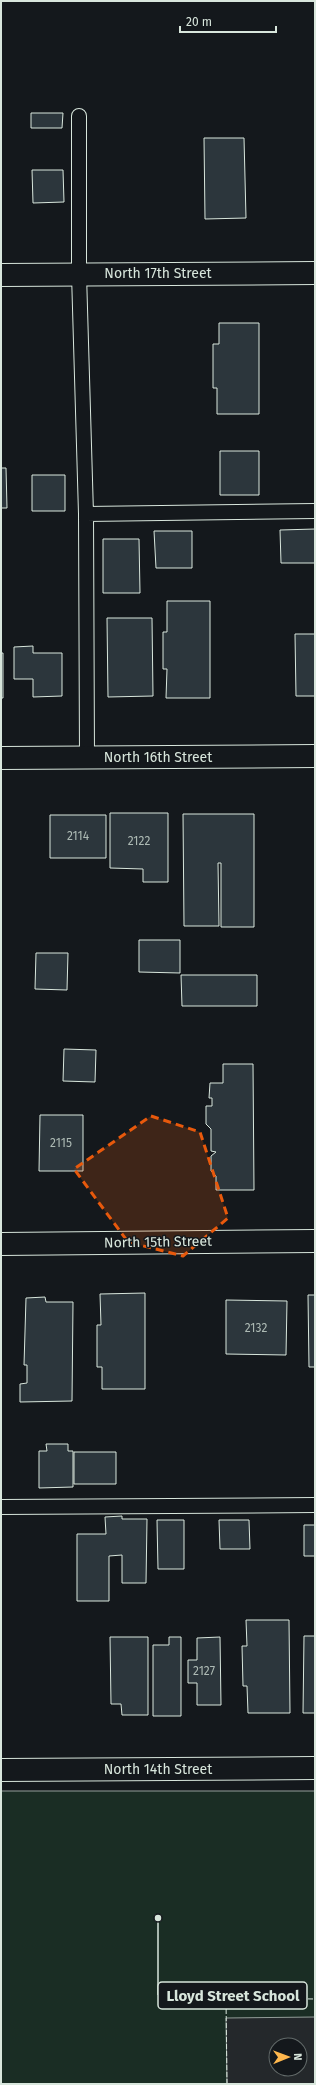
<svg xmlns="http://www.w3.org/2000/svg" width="316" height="2085" viewBox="0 0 316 2085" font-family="'Fira Sans',sans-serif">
<rect width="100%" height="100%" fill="#14181c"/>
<path fill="#1a2d24" stroke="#939e99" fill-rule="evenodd" d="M 1,1791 L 315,1791 L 315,2084 L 1,2084 ZM 276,2045 L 300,2045 L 300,2069 L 276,2069 Z"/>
<path fill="#24282b" stroke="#939e99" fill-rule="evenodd" d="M 315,2017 L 315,2084 L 227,2084 L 226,2018 ZM 276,2045 L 300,2045 L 300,2069 L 276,2069 Z"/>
<path fill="#2c363c" stroke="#d8e6dc" d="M 31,113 L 63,113 L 62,128 L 31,128 Z
M 204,138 L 244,138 L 246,218 L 205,219 Z
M 32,170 L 63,170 L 64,202 L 33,203 Z
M 219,323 L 259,323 L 259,414 L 217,414 L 217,388 L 213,388 L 213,344 L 219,344 Z
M 220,451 L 259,451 L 259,495 L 220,495 Z
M 1,468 L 6,468 L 7,508 L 1,508 Z
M 32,475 L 65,475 L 65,511 L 32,511 Z
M 315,529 L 315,563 L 281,563 L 280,530 Z
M 154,531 L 192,531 L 192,568 L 156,568 Z
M 103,539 L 139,539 L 140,593 L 103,593 Z
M 167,601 L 210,601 L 210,698 L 166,698 L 167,669 L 163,669 L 163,632 L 167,632 Z
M 107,618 L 152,618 L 153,696 L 108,697 Z
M 295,634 L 315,634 L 315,696 L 296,696 Z
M 33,646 L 33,653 L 62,653 L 62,696 L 33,697 L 33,679 L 14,679 L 14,647 Z
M 1,653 L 3,653 L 3,698 L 1,698 Z
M 110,813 L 168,813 L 168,882 L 143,882 L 143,869 L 110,868 Z
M 183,814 L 254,814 L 254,927 L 221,927 L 221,863 L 218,863 L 219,926 L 184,926 Z
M 50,815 L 106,815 L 106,858 L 50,858 Z
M 139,940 L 180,940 L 180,973 L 139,972 Z
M 36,953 L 68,953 L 67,990 L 35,989 Z
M 181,975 L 257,975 L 257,1006 L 182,1006 Z
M 64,1049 L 96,1050 L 95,1082 L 63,1081 Z
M 223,1064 L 253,1064 L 254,1190 L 216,1190 L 216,1176 L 211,1171 L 211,1156 L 216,1152 L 211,1151 L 211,1129 L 206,1124 L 206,1106 L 212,1106 L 212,1098 L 209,1098 L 210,1083 L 223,1083 Z
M 40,1115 L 83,1115 L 83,1171 L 39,1171 Z
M 145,1293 L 145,1389 L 102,1389 L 102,1367 L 97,1367 L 97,1325 L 101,1325 L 100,1294 Z
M 308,1295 L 315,1295 L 315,1367 L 309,1367 Z
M 45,1297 L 46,1302 L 73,1302 L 72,1401 L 20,1402 L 20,1384 L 27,1383 L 27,1365 L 24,1365 L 26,1298 Z
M 226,1300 L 287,1301 L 286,1355 L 226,1354 Z
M 46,1444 L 68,1444 L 68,1451 L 73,1451 L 73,1487 L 39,1488 L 39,1451 L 47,1451 Z
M 74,1452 L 116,1452 L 116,1484 L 74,1484 Z
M 122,1516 L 122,1519 L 147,1519 L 146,1583 L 122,1583 L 122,1555 L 109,1556 L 109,1601 L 77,1601 L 77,1534 L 106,1534 L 105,1517 Z
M 157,1520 L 184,1520 L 184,1569 L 158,1569 Z
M 219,1520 L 249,1520 L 250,1549 L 220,1549 Z
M 304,1525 L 315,1525 L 315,1556 L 304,1556 Z
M 246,1620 L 289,1620 L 290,1713 L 248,1713 L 247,1686 L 243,1686 L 242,1646 L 247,1646 Z
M 304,1636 L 315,1636 L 315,1713 L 303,1713 Z
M 110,1637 L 148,1637 L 148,1715 L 122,1715 L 121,1704 L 111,1704 Z
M 169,1637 L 181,1637 L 181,1716 L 153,1716 L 153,1645 L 169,1645 Z
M 220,1637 L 221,1705 L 197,1705 L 197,1683 L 188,1683 L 188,1660 L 197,1660 L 197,1638 Z"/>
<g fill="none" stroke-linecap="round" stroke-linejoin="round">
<g stroke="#d8e6dc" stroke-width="16">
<path id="service" d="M 79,116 L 79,274 L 86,514 L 87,757
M 86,514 L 315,511
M 1,1507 L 315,1505"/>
</g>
<g stroke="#d8e6dc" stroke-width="24">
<path id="minor" d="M 1,275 L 315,273
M 1,758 L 315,756
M 1,1244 L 315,1241
M 1,1770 L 315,1768"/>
</g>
<use href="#service" stroke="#14181c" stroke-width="14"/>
<use href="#minor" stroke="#14181c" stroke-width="22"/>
<path stroke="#d8e6dc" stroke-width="1" stroke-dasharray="5 2" stroke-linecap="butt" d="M 227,2084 L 226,1998 L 315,1999 L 315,2009"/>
</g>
<path fill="#e8590c" fill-opacity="0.2" stroke="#e8590c" stroke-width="3" stroke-dasharray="8 5" stroke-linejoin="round" d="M 151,1116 L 200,1132 L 228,1218 L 183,1256 L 128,1242 L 74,1169 Z"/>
<g text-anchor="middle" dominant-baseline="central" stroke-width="3" stroke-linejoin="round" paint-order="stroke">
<g font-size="12" fill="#adbab4">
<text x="78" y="836">2114</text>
<text x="139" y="841">2122</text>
<text x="61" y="1143">2115</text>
<text x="256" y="1328">2132</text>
<text x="204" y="1671">2127</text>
</g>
<g font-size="14" fill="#d8e6dc" stroke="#14181c">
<text x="158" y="273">North 17th Street</text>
<text x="158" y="757">North 16th Street</text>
<text transform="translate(158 1242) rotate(-1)">North 15th Street</text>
<text x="158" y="1769">North 14th Street</text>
</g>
</g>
<path fill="none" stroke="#d8e6dc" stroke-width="1.5" d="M158 1918L158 1995"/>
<circle fill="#d8e6dc" stroke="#14181c" stroke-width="1.5" cx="158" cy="1918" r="4"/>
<rect fill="#14181c" stroke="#d8e6dc" stroke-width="1.5" x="158" y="1982" width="149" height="27" rx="4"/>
<g font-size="15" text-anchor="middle" font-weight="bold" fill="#d8e6dc">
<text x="233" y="2001">Lloyd Street School</text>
</g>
<rect width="316" height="2085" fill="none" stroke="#d8e6dc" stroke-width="4"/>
<g transform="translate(288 2057) rotate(89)"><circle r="19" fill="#14181c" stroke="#626a69"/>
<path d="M0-3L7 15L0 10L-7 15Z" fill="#ffb74d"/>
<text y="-6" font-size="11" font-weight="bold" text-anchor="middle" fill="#d8e6dc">N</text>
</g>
<path d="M180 26v6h96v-6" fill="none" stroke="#d8e6dc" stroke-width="2"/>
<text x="186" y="26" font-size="12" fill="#d8e6dc" stroke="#14181c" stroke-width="3" paint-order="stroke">20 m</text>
</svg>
